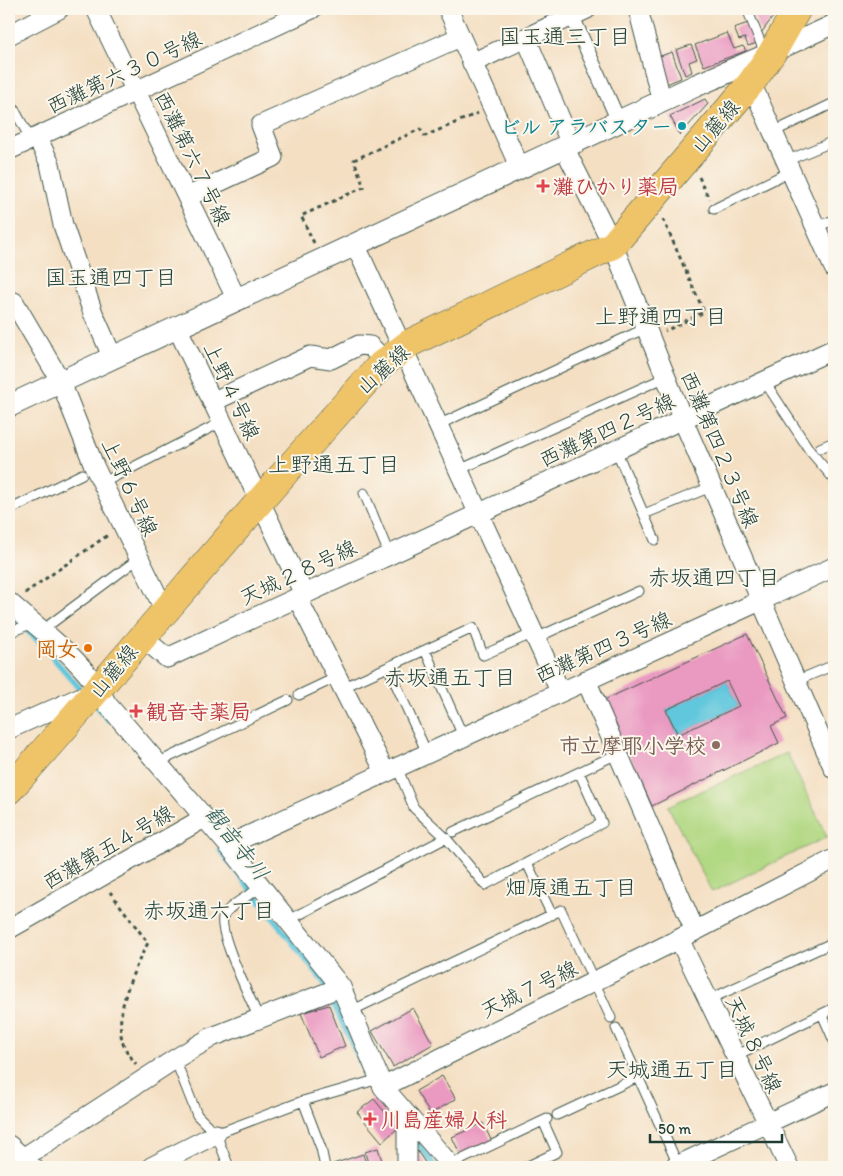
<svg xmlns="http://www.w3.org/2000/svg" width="843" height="1176" viewBox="0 0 843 1176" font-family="Itim,'Klee One',sans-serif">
<rect width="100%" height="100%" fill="#fbf7ec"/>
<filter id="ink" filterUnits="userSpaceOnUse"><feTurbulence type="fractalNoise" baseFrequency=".02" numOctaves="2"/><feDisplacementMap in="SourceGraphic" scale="10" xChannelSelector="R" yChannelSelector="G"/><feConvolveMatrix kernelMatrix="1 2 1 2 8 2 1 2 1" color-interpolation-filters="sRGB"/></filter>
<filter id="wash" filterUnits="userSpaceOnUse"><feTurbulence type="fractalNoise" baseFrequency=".0096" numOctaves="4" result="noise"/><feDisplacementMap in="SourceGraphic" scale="20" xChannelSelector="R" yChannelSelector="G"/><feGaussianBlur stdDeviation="1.12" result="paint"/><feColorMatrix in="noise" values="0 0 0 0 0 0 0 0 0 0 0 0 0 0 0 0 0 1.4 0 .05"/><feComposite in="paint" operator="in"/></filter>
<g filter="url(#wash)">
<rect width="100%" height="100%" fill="#f4dfc3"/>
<path fill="#b1d882" stroke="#688a5b" d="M 787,753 L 827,837 L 712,892 L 668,806 Z"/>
<path fill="#60c7dd" stroke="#408288" d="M 727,681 L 739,706 L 678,735 L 666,710 Z"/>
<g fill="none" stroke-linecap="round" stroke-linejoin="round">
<path stroke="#60c7dd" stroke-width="5.5" d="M 9,614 L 38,641 L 83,692
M 95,704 L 108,720
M 220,850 L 324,983 L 370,1082
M 413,1137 L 436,1167"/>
</g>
<g id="blocks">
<path fill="#ea99c1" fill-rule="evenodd" d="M 758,9 L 779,9 L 761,33 L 752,12 Z
M 748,23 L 757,43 L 748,46 L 745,38 L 739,40 L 734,28 Z
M 727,33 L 734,49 L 743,46 L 746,51 L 704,66 L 695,45 Z
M 691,45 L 697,59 L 689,62 L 692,72 L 685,75 L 676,50 Z
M 672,52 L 681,78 L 664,85 L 655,58 Z
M 705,99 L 708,104 L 680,135 L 670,116 Z
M 747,634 L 787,718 L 771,726 L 779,743 L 652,806 L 604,700 ZM 727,681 L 739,706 L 678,735 L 666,710 Z
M 329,1005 L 345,1046 L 319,1057 L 301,1013 Z
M 413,1008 L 433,1044 L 393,1067 L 372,1031 Z
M 442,1076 L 456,1099 L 430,1114 L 416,1091 Z
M 374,1099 L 398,1128 L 382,1142 L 357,1112 Z
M 483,1123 L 492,1142 L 461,1156 L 452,1137 Z
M 414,1146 L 428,1167 L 415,1167 Z
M 378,1148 L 384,1167 L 369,1167 L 365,1152 Z
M 363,1154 L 367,1167 L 334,1167 L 333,1164 Z"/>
</g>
</g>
<g filter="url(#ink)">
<use href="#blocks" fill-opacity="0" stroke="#3f5549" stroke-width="1"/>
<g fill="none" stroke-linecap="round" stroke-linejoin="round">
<g stroke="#3f5549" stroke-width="11">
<path id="service" d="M 747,9 L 766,56
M 9,100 L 31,140
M 773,132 L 834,103
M 786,161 L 834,141
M 714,209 L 791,171
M 816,227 L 834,220
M 765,382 L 810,451 L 834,479
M 438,425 L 646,328
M 820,448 L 834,442
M 616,450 L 655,540
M 459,470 L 666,377
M 104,482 L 222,422
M 364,493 L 389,554
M 9,510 L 82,474
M 644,514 L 711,487
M 41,631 L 138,559
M 9,633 L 32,623
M 536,638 L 639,591
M 425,650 L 463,736
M 388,667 L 427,753
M 796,681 L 834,665
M 342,688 L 473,628 L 483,655 L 534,633
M 299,695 L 337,677
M 159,762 L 288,700
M 397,767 L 414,808 L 446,838 L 485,885 L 602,823 L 579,772
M 453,832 L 617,754
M 527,863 L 552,915
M 289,920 L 446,838
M 708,1000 L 834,942
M 351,1011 L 561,910 L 611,1018
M 822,1014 L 834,1041
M 259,1019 C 251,999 219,936 223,918 C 225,907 253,893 262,887
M 616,1028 L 678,1165
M 735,1056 L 834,1008
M 175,1059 L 197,1115 L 216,1134 L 229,1167
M 303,1101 L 321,1148 L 325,1167
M 557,1115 L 638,1077
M 216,1134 L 303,1101 L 379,1079
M 450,1165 L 547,1119
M 526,1167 L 557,1152 L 543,1121"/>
</g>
<g stroke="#3f5549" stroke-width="16">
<path id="pedestrian" d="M 572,16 L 619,122"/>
</g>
<g stroke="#3f5549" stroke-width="21">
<path id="minor" d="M 96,9 L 237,300
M 448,9 L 520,168
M 638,9 L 662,102
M 9,35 L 59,9
M 526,38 L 571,144
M 772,53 L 834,24
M 472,63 L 587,9
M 751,83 L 834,268
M 37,137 L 50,164 L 63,225 L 93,313 L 112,356
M 564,147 L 613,245 L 683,420 L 834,769
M 9,150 L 312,9
M 187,197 L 273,157 L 261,125 L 460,37
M 355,244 L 560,691
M 14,302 L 60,380 L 95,468 L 164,609
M 177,327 L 304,594
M 212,402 L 310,356 L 331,359 L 359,345 L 370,346 L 377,353 L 381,365
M 297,597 L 385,772
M 9,602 C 43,633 87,662 107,704 L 228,845 L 341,987 L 383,1087 L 452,1167
M 142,637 L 167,658 L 834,349
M 586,680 L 695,931
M 9,729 L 92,692
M 228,845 L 834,567
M 9,929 L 204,818
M 679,939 L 789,1167
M 383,1087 L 695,931 L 834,859
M 9,1145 L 33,1167
M 9,1167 L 175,1059 L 212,1037 L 341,987
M 151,1167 L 216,1134
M 407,1167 L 407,1125 L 410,1119
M 674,1167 L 834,1092"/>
</g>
<g stroke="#3f5549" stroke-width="24">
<path id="tertiary" d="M 9,406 L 697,85 L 772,53"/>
</g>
<g stroke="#3f5549" stroke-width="29">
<path id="primary" d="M 9,790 C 135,650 253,504 381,365 L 410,343 L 613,245 L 751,83 L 772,53 L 797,9"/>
</g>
<path stroke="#3f5549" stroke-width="3" stroke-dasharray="4 4" stroke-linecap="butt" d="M 699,177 L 709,199
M 663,219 L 704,312 L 665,331
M 314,243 L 301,216 L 364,187 L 354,160 L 420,129 L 425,136 L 478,113
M 25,593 L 108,535
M 110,892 L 148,943 C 134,968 115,1011 122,1040 C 124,1049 130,1056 136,1064"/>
<use href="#service" stroke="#fff" stroke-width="9"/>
<use href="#pedestrian" stroke="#fff" stroke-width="14"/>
<use href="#minor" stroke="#fff" stroke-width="19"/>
<use href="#tertiary" stroke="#fff" stroke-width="22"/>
<use href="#primary" stroke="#efc469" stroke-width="28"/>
</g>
</g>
<circle fill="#0f9aa8" stroke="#fbf7ec" stroke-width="2" cx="682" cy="126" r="5"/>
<g fill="#e0444e" stroke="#fbf7ec" stroke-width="2">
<path d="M540.5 178.5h5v5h5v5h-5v5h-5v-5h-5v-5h5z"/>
<path d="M133.5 703.5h5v5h5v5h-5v5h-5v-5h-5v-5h5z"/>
<path d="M367.5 1111.5h5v5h5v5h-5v5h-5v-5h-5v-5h5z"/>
</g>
<circle fill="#e8710a" stroke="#fbf7ec" stroke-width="2" cx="88" cy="648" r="5"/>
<circle fill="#8d6e63" stroke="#fbf7ec" stroke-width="2" cx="716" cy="745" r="5"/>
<g text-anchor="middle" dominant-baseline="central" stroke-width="4" stroke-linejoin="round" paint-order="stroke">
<g font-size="21" fill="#1f3d34" stroke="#fbf7ec">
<text transform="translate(124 72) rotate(-25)">西灘第六３０号線</text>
<text transform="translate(715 126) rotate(-49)">山麓線</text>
<text transform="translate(193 158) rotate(64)">西灘第六７号線</text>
<text transform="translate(383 369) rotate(-42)">山麓線</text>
<text transform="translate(232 391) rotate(65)">上野４号線</text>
<text transform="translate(607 430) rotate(-25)">西灘第四２号線</text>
<text transform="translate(720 449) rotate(67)">西灘第四２３号線</text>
<text transform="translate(130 487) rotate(65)">上野６号線</text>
<text transform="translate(298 572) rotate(-25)">天城２８号線</text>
<text transform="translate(603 647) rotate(-24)">西灘第四３号線</text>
<text transform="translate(113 671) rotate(-50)">山麓線</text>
<text transform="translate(108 847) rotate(-30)">西灘第五４号線</text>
<text transform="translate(529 989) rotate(-26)">天城７号線</text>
<text transform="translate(754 1044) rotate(65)">天城８号線</text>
</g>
<g font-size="21" font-weight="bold" fill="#0d838f" stroke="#fbf7ec" text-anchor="end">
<text x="672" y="126">ビル アラバスター</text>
</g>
<g font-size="21" font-weight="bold" fill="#be3a42" stroke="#fbf7ec" text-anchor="start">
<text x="553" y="186">灘ひかり薬局</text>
<text x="146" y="711">観音寺薬局</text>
<text x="381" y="1119">川島産婦人科</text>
</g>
<g font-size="21" font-weight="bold" fill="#c56008" stroke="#fbf7ec" text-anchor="end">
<text x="78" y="648">岡女</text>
</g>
<g font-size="21" font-weight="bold" fill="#785e54" stroke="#fbf7ec" text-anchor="end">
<text x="706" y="745">市立摩耶小学校</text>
</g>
<g font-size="22" fill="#1f3d34" stroke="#fbf7ec">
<text x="565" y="36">国玉通三丁目</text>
<text x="111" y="277">国玉通四丁目</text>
<text x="661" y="316">上野通四丁目</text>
<text x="334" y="464">上野通五丁目</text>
<text x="714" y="577">赤坂通四丁目</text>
<text x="450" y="677">赤坂通五丁目</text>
<text x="571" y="887">畑原通五丁目</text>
<text x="209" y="910">赤坂通六丁目</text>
<text x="672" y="1069">天城通五丁目</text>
</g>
<g font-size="22" font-style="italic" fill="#2f605e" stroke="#fbf7ec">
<text transform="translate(237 843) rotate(52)">観音寺川</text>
</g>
</g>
<rect width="843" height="1176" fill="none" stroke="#fbf7ec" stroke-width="30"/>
<path d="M650 1134v8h132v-8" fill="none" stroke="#1f3d34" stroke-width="2.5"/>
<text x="658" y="1134" font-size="15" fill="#1f3d34" stroke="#fbf7ec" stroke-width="4" paint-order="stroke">50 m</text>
</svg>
